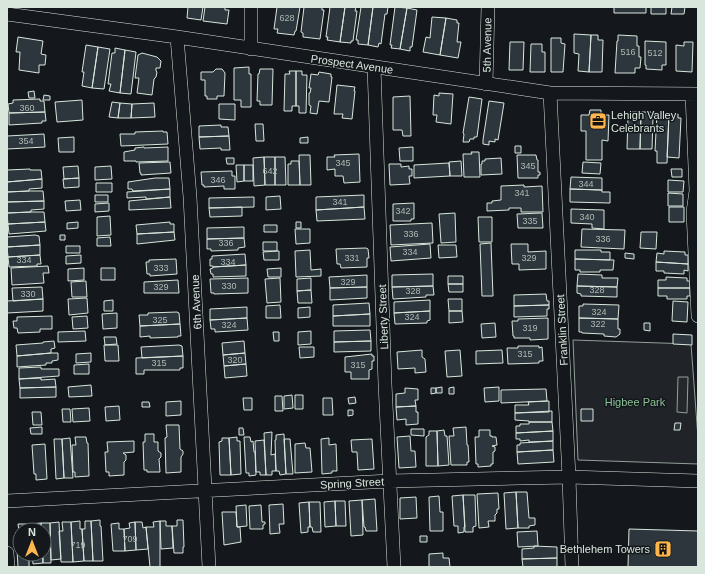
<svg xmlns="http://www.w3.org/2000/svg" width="705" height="574" viewBox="0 0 705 574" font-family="Arial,sans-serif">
<rect width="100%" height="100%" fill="#14181c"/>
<path fill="#202428" stroke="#939e99" d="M 573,340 L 691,344 L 698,438 L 698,464 L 578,460 Z"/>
<path fill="#24282b" stroke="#939e99" d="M 678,377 L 688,377 L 687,413 L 677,412 Z"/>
<path fill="#2c363c" stroke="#d8e6dc" d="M 188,7 L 203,7 L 201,20 L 187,18 Z
M 205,7 L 225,7 L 225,10 L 229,10 L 227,24 L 203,21 Z
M 277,7 L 300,7 L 296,31 L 295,31 L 294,35 L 277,33 L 278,29 L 274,29 Z
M 304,7 L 322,7 L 322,10 L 324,10 L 320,39 L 303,37 L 303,33 L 301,32 Z
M 330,7 L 345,7 L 340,42 L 327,40 L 328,37 L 326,37 Z
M 345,7 L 356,7 L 355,11 L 357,11 L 353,41 L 351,41 L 351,43 L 340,42 Z
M 361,7 L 373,7 L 368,45 L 358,44 L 358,40 L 356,40 Z
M 373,7 L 388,7 L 387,14 L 385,14 L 381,44 L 379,43 L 378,47 L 368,45 Z
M 395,7 L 407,8 L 400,49 L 391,48 L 392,45 L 390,45 Z
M 614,7 L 646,7 L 646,13 L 614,13 Z
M 651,7 L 666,7 L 666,14 L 651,14 Z
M 672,7 L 685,7 L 684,14 L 671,14 Z
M 407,8 L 417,10 L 412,47 L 410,47 L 410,51 L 400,49 Z
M 432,17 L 446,18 L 440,55 L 423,52 L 426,37 L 430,38 Z
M 446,18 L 457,20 L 457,23 L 459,23 L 457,42 L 461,42 L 458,58 L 440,55 Z
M 574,34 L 591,35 L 589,72 L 578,71 L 579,54 L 574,53 Z
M 591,35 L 598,35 L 598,40 L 603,40 L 602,72 L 589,72 Z
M 618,35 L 637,36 L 637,46 L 639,46 L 639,57 L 641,57 L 640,68 L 635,68 L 635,73 L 615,73 L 617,41 L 618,41 Z
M 18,37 L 43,41 L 41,54 L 46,55 L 45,65 L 39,65 L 39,73 L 19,70 L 20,52 L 16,52 Z
M 551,38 L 561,38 L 561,43 L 565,44 L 563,72 L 551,72 Z
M 645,41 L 666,42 L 666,65 L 662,65 L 662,70 L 646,69 L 646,65 L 645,65 Z
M 510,42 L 524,42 L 523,70 L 509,70 Z
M 684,42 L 693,42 L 692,72 L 676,71 L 676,45 L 684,46 Z
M 531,44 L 542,44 L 542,52 L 545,52 L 545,72 L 530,72 Z
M 86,45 L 98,47 L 92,88 L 82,86 L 84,72 L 82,72 Z
M 98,47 L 110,49 L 104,89 L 92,88 Z
M 115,48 L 125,50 L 120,93 L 109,91 L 111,84 L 108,84 L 112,53 L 115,53 Z
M 125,50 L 136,52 L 131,94 L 120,93 Z
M 142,53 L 157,57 L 161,61 L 160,68 L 156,68 L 156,71 L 157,72 L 156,77 L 154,79 L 152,95 L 137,93 L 139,78 L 135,78 L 138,55 Z
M 249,67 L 249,74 L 251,74 L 251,107 L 241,107 L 241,100 L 234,100 L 234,68 Z
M 216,69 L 222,69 L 225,73 L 224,96 L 217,96 L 217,99 L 207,99 L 207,96 L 205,96 L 205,80 L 201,80 L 201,72 L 213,72 Z
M 260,69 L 273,69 L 272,105 L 260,105 L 260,101 L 257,101 L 258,74 L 259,74 Z
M 289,71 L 296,71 L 296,106 L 292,106 L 292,111 L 284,111 L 285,74 L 290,74 Z
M 296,71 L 302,71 L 302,75 L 307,75 L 306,113 L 299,113 L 299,106 L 296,106 Z
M 319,72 L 331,74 L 331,77 L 332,77 L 329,102 L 319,101 L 317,114 L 310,113 L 311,106 L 309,105 L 309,93 L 310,93 L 311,88 L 309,88 L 311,74 L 318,75 Z
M 337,85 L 355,87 L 354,91 L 355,91 L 352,119 L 342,118 L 343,114 L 334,114 Z
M 34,91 L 35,98 L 29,98 L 28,92 Z
M 439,93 L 453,94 L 451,124 L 436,122 L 437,115 L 433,115 L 434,95 L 439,96 Z
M 44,95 L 50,96 L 50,100 L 43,100 Z
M 410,96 L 411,136 L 403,136 L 402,130 L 393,130 L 393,97 Z
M 469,97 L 482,99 L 477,137 L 474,137 L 474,139 L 470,139 L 469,142 L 463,142 L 464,134 L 463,133 Z
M 40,99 L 40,101 L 44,101 L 45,112 L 9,113 L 8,104 L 13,103 L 13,100 Z
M 82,100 L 83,120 L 57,122 L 55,102 Z
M 489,101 L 504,103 L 498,140 L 495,139 L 495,142 L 489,141 L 489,145 L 483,144 L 483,140 Z
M 112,102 L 120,103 L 118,118 L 109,117 Z
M 120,103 L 132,104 L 131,118 L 118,118 Z
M 154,103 L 155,117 L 131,118 L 132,104 Z
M 219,104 L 235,104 L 235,120 L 219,119 Z
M 590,110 L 601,110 L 601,115 L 609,115 L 608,141 L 602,140 L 602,160 L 586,160 L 586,131 L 581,131 L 581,115 L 589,115 Z
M 45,112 L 46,121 L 42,121 L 42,123 L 9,125 L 9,113 Z
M 629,112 L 641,112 L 640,149 L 627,149 L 628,116 L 629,116 Z
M 641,112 L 651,112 L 651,117 L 653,117 L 652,149 L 640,149 Z
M 657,113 L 669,114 L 667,163 L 657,163 L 657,151 L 655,151 Z
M 669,114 L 678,114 L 678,118 L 681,118 L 679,158 L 667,157 Z
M 255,124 L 263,124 L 264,141 L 256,141 Z
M 221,125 L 221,127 L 228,127 L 229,136 L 199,137 L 199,126 Z
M 163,131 L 163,132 L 167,132 L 168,144 L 121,146 L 120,134 L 135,134 L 135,132 Z
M 44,134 L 45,147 L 7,149 L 7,136 Z
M 229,136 L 230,150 L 221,150 L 221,148 L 200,149 L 199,137 Z
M 74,137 L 74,152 L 59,152 L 58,138 Z
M 308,137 L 308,143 L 300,143 L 300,138 Z
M 515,146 L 521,146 L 521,153 L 515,153 Z
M 144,147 L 144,148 L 168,147 L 168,161 L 136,162 L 136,161 L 124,161 L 124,152 L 135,150 L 135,148 Z
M 413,147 L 413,161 L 400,161 L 399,148 Z
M 471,152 L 479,152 L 480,177 L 464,177 L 463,154 L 472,154 Z
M 359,154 L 360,182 L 344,183 L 343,176 L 335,176 L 335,169 L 327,170 L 327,157 L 335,157 L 334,155 Z
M 299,155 L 310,155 L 311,185 L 300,185 Z
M 517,155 L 536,155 L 537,160 L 538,160 L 538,172 L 540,172 L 540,175 L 538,175 L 538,178 L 518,178 Z
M 264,157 L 265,185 L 254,186 L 253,158 Z
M 264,157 L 275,157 L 275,185 L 265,185 Z
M 275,157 L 285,157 L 286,185 L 275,185 Z
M 226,158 L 234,158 L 234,164 L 227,164 Z
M 501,158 L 502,174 L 481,175 L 481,164 L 482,164 L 482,161 L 485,161 L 485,159 Z
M 291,161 L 299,161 L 300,185 L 288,185 L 288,164 L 291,164 Z
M 461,161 L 462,176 L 450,176 L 449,162 Z
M 168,162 L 170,162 L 171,173 L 141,175 L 141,173 L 140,173 L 139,163 Z
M 583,162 L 601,163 L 600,174 L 582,173 Z
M 449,163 L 450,176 L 414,178 L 414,165 Z
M 389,164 L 401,164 L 401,167 L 409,166 L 409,169 L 412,169 L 412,176 L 409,176 L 410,184 L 390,185 Z
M 236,165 L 244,165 L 244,181 L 237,182 Z
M 244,165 L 253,165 L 253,181 L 244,181 Z
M 78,166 L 79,178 L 64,179 L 63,167 Z
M 111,166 L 112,179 L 95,180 L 95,167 Z
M 30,169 L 30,170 L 41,170 L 42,179 L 7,182 L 7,170 Z
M 671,169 L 682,169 L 682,177 L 672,177 Z
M 232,171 L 232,176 L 235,176 L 235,189 L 224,189 L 224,186 L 204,187 L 204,185 L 202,185 L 201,172 Z
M 571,177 L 602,178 L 602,190 L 570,189 Z
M 79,178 L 79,187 L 64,188 L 63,179 Z
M 155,178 L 169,178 L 170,189 L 133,191 L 132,189 L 128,189 L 128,182 Z
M 42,179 L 42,188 L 29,189 L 29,191 L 7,192 L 7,182 Z
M 668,180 L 684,181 L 683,192 L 668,192 Z
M 96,183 L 112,183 L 112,192 L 96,192 Z
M 524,185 L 524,187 L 542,186 L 543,212 L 521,212 L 521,208 L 509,208 L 509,210 L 487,211 L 487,203 L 492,203 L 492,201 L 501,200 L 501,186 Z
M 170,189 L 170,197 L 146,199 L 146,197 L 127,198 L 127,192 Z
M 570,189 L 602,190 L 602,192 L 610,192 L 610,203 L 570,202 Z
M 29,191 L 43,191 L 44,201 L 7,202 L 7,192 Z
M 668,193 L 683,194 L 683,206 L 668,206 Z
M 95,195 L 108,195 L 108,202 L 95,202 Z
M 364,195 L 364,207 L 316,210 L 316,197 Z
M 280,196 L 281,209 L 266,210 L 266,197 Z
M 170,197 L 171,208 L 129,210 L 129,201 Z
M 254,197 L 254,207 L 209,208 L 209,198 Z
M 80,200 L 81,210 L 66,211 L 65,201 Z
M 44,201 L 44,209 L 31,210 L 31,212 L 7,213 L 7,202 Z
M 109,203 L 109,211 L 95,212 L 95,204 Z
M 414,203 L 414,219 L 411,219 L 411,221 L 393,221 L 393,204 Z
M 242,207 L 242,216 L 210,217 L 209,208 Z
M 364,207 L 365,219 L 317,221 L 316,210 Z
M 669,207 L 684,207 L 684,222 L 669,222 Z
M 571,209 L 604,210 L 604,229 L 592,228 L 592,224 L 571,223 Z
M 31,212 L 44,212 L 45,222 L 8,224 L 7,213 Z
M 455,213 L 456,242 L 441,243 L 439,214 Z
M 542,213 L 543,228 L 518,228 L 517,214 Z
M 110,216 L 111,235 L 97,236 L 97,217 Z
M 478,217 L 492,217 L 492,242 L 479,242 Z
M 45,222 L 46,231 L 9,234 L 8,224 Z
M 78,222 L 78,228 L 67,229 L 67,223 Z
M 170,222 L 170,224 L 174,224 L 174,232 L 137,234 L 136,225 Z
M 296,222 L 301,222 L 301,228 L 296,228 Z
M 432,223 L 433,243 L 391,245 L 390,225 Z
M 264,225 L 277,225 L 277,232 L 264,232 Z
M 244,227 L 244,238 L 207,239 L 207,228 Z
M 295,229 L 310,229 L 310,243 L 296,244 Z
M 582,229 L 625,230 L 624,249 L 581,247 Z
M 174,232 L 175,240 L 137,244 L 137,234 Z
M 641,232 L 657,232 L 656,249 L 640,248 Z
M 35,235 L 39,236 L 40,245 L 7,247 L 7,237 Z
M 60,235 L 65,235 L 65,240 L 60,240 Z
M 110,237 L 111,246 L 97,246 L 97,238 Z
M 244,238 L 245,247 L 238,248 L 238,250 L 211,251 L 211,249 L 207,249 L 207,239 Z
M 263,242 L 277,242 L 277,251 L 263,251 Z
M 491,243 L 493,296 L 482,296 L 480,244 Z
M 430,244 L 431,258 L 391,261 L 390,247 Z
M 511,244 L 528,244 L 528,252 L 546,251 L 546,269 L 519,270 L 519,264 L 512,264 Z
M 40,245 L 40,255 L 8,257 L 7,247 Z
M 438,245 L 456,245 L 457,257 L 439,258 Z
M 66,246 L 80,246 L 80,253 L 66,253 Z
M 366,248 L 368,249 L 369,258 L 367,258 L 367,267 L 341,268 L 340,264 L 337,264 L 336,249 Z
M 310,250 L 311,270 L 321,269 L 321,276 L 296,277 L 295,251 Z
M 575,250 L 601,250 L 601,252 L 610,252 L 610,260 L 575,259 Z
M 277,251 L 279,251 L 279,260 L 264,260 L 263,252 Z
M 664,251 L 685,252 L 685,255 L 688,255 L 688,264 L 656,262 L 657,253 L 664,254 Z
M 625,253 L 634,254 L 634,259 L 625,258 Z
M 245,254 L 246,265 L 213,267 L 213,266 L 210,266 L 210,259 L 212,259 L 212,256 Z
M 40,255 L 41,264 L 37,264 L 37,266 L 9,267 L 8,257 Z
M 81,255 L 81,263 L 66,264 L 66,256 Z
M 176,259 L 177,274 L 150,276 L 150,274 L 147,274 L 146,262 L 149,262 L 149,260 Z
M 575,259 L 614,260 L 613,270 L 600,270 L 600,272 L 580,272 L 580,270 L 575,270 Z
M 656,262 L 688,264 L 688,271 L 684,270 L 684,274 L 664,273 L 664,271 L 656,271 Z
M 246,265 L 246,276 L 213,277 L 213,274 L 211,274 L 210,269 L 213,268 L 213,267 Z
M 48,266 L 49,273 L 43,273 L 44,283 L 12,285 L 11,268 Z
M 84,268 L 84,280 L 68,281 L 68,269 Z
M 101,268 L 115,268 L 115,280 L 101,280 Z
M 281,268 L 281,277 L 268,277 L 267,269 Z
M 433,274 L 433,286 L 392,287 L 392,275 Z
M 578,274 L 602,275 L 602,278 L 618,278 L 617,287 L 577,286 Z
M 367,275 L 367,287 L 330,288 L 329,277 Z
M 448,276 L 463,276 L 463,284 L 448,284 Z
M 666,277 L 687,278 L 687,281 L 690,281 L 690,288 L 658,288 L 658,280 L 666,280 Z
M 248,278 L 248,293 L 214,294 L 214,293 L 211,293 L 210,279 Z
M 280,278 L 281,302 L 267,303 L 265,279 Z
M 311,278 L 311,290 L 297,291 L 297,279 Z
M 178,280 L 179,293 L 144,293 L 144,282 Z
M 86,281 L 87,297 L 72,297 L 71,282 Z
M 448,284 L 463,284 L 463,292 L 449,292 Z
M 433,286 L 434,295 L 426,295 L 426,297 L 393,299 L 392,287 Z
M 577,286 L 617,287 L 617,297 L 581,296 L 581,294 L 577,293 Z
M 42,287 L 43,299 L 13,301 L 12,288 Z
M 367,287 L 367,298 L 330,300 L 330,288 Z
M 658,288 L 690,288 L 690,296 L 687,296 L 687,299 L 667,299 L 667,296 L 658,296 Z
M 311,290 L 312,303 L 298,303 L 297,291 Z
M 546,294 L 547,301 L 549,301 L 549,305 L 514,306 L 514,295 Z
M 87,298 L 88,313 L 69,315 L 68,299 Z
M 43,299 L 43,311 L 7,313 L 7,301 Z
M 448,299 L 462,299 L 462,311 L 449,311 Z
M 113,300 L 113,311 L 104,311 L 104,301 Z
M 430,300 L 430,311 L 394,313 L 394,302 Z
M 673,301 L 688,302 L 687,322 L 672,321 Z
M 369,303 L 370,314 L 333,316 L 333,305 Z
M 583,304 L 619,305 L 618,319 L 579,318 L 579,306 L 583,306 Z
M 280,305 L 281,318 L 266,318 L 266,306 Z
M 549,305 L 549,309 L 547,309 L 547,316 L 514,317 L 514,306 Z
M 247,307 L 247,318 L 210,320 L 210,309 Z
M 310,307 L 310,317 L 298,318 L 298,308 Z
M 430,311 L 430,320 L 427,321 L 427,323 L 395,324 L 394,313 Z
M 449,311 L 462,311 L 463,322 L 449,323 Z
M 177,312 L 179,313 L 180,324 L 140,326 L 139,315 L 148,315 L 148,313 Z
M 117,313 L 117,328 L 103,329 L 102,314 Z
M 370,314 L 370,326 L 333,326 L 333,316 Z
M 52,316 L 52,329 L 40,329 L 40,332 L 18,333 L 17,328 L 14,328 L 13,321 L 17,321 L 17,317 Z
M 87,316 L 88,328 L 73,329 L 72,317 Z
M 247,318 L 248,330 L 215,332 L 215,329 L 211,329 L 210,320 Z
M 548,318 L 548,339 L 530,340 L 530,338 L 514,338 L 514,336 L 513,336 L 512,321 L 518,321 L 518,319 Z
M 579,318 L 618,319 L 618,329 L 620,329 L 620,334 L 616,337 L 604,336 L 604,334 L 582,333 L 582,332 L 579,332 Z
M 495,323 L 496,337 L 482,338 L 481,324 Z
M 644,323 L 650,323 L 650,331 L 644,330 Z
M 180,324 L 181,336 L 178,336 L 178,337 L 150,338 L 150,336 L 140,337 L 140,326 Z
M 370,330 L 371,341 L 334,342 L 334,331 Z
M 85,331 L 86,341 L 58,342 L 58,332 Z
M 311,331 L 311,344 L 298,345 L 298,332 Z
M 273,332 L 279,332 L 279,341 L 274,341 Z
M 673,334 L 692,335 L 692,345 L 673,344 Z
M 104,337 L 116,337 L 117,344 L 105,345 Z
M 54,341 L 55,348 L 51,349 L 51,353 L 17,356 L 16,345 L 43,343 L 43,342 Z
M 244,341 L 245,353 L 223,355 L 222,343 Z
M 371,341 L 371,351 L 334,352 L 334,342 Z
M 104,345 L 118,345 L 119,361 L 105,361 Z
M 179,345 L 182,346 L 183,356 L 142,358 L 141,347 Z
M 518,346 L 539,346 L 539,348 L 542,347 L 543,361 L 539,361 L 539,363 L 508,364 L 507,348 L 518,348 Z
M 299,347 L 314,347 L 314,357 L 300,358 Z
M 422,350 L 422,357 L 425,359 L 426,372 L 415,373 L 415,368 L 398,369 L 397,352 Z
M 460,350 L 462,376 L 447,377 L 445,351 Z
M 502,350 L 503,363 L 476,364 L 476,351 Z
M 51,353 L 58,353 L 58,360 L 52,361 L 52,363 L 46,363 L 46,365 L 17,367 L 17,356 Z
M 91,353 L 91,362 L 76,363 L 76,354 Z
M 245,353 L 246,364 L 224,366 L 223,355 Z
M 372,354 L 372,356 L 374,356 L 374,361 L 372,361 L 372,369 L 369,370 L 369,379 L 351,379 L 351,372 L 345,372 L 345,357 Z
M 183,356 L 183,368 L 180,368 L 180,370 L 144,370 L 144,374 L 136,374 L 136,358 Z
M 89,364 L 89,374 L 74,374 L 74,365 Z
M 246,364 L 247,376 L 225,378 L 224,366 Z
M 41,367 L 41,369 L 59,369 L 59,376 L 19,379 L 19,368 Z
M 41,378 L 41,380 L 55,379 L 56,387 L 20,388 L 19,379 Z
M 91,385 L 92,396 L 69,397 L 68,387 Z
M 56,387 L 56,397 L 20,398 L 20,388 Z
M 442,387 L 442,393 L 436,393 L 436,388 Z
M 454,387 L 454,394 L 449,394 L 449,388 Z
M 499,387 L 499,401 L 485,402 L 484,388 Z
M 405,388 L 418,389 L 418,400 L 415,400 L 416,406 L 396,407 L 396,394 L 405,393 Z
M 431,388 L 436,388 L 436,393 L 431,394 Z
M 546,389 L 547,401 L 501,403 L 501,390 Z
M 292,395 L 293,408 L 284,409 L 284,396 Z
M 295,395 L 303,395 L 303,409 L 295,409 Z
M 275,396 L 282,396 L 283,411 L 275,411 Z
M 355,397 L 356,403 L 349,404 L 348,398 Z
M 243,398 L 252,398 L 252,410 L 244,410 Z
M 323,398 L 332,398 L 333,415 L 323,415 Z
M 181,401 L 181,415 L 166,416 L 166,402 Z
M 549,401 L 549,412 L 515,413 L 515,405 L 529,405 L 528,402 Z
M 142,402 L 149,402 L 150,407 L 142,407 Z
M 119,406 L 120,420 L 106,421 L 105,407 Z
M 416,406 L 416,412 L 418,412 L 418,424 L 406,425 L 406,419 L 397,420 L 396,407 Z
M 89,408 L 90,421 L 73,422 L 72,409 Z
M 62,409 L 70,409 L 71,422 L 63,422 Z
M 581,409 L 593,409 L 593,421 L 581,421 Z
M 348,410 L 353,410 L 353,415 L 348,416 Z
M 552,411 L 552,422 L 529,422 L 529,421 L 515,420 L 515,413 Z
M 32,412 L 41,412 L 42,425 L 33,425 Z
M 529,422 L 552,422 L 553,431 L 516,433 L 516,426 L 520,426 L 520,424 L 529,424 Z
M 675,423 L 681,423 L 680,430 L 674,430 Z
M 166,425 L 179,425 L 180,449 L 183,451 L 183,454 L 181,457 L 181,472 L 166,473 L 165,438 L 167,437 Z
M 42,427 L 42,434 L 31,434 L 30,428 Z
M 466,427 L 467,445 L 468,445 L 469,462 L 467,462 L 467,465 L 451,465 L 449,436 L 454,436 L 453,428 Z
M 239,428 L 243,428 L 244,435 L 239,435 Z
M 411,429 L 424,429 L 424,436 L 411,435 Z
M 444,430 L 445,436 L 447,436 L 449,465 L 438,466 L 437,431 Z
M 479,430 L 490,430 L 490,436 L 492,436 L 492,437 L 496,437 L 497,445 L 492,446 L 495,447 L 495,451 L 493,452 L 493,464 L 491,464 L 491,466 L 478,467 L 478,464 L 476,464 L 475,437 L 479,437 Z
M 429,431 L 437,431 L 438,466 L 426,466 L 426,437 L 429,435 Z
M 553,431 L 553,441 L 529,442 L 529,440 L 520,441 L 520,439 L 516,439 L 516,433 Z
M 272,432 L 271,455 L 275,454 L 276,471 L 272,471 L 272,475 L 266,475 L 264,433 Z
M 145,434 L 154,434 L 154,442 L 158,442 L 158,451 L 161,453 L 161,457 L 159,459 L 160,472 L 147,472 L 147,470 L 144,470 L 143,442 L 145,442 Z
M 284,434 L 286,474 L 280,475 L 279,471 L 276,471 L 275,440 L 276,440 L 276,435 Z
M 410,436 L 411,451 L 415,451 L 416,467 L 399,468 L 397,437 Z
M 75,437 L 86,437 L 87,443 L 88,443 L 89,476 L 75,477 L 75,472 L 73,472 L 72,445 L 76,445 Z
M 237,437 L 237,441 L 240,441 L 241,474 L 231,475 L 229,438 Z
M 244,437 L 250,437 L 251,442 L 253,441 L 254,452 L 255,452 L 256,475 L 249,476 L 249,473 L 246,473 Z
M 70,438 L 73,478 L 64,478 L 62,439 Z
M 222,438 L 229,438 L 231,475 L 220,475 L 219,442 L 222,441 Z
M 329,438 L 329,445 L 336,444 L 337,471 L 332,471 L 332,473 L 322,474 L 321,439 Z
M 54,439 L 62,439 L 64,478 L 56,479 Z
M 284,439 L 290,439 L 293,474 L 286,474 Z
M 372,439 L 374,469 L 358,470 L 357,452 L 352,452 L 351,440 Z
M 264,440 L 266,475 L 260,475 L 260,472 L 256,472 L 255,441 Z
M 134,441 L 134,452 L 123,453 L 126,455 L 126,460 L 124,462 L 124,475 L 109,476 L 109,472 L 106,472 L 105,452 L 108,452 L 107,442 Z
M 553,441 L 553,450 L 517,452 L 517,445 L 520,445 L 520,443 Z
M 305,443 L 306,448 L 310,448 L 312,472 L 295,473 L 295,444 Z
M 45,444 L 47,479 L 36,480 L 36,474 L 34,474 L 32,445 Z
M 553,450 L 554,462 L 518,464 L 517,452 Z
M 516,492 L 527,492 L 529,518 L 535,518 L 535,525 L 529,526 L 529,528 L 518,528 Z
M 516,492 L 518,528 L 506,529 L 504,493 Z
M 498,493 L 499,509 L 497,509 L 497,513 L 495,515 L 495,521 L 488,521 L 489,527 L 479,528 L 477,494 Z
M 463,495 L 465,527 L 464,527 L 464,532 L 458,533 L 458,526 L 454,526 L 452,496 Z
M 463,495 L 475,495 L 476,526 L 473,527 L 473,532 L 465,532 Z
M 439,496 L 440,512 L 443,512 L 443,531 L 430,531 L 429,497 Z
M 416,497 L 417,518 L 400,519 L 400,498 Z
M 375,499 L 377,531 L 366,531 L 365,527 L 364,527 L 362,500 Z
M 362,500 L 363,535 L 351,536 L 349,501 Z
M 335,501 L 345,501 L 346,526 L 336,526 Z
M 335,501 L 336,526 L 325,527 L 324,502 Z
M 309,502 L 310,527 L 308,527 L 308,532 L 301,533 L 299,503 Z
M 309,502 L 320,502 L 321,532 L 313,532 L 312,527 L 310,527 Z
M 283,504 L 284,524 L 279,524 L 280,533 L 270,534 L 269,505 Z
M 246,505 L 247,526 L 237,527 L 236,506 Z
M 261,505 L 262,522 L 265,522 L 265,524 L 263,525 L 263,529 L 250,529 L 249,506 Z
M 222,512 L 236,512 L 237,527 L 240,527 L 241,542 L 224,545 Z
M 100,520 L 100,526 L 101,526 L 103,561 L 93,561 L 91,521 Z
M 177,520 L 183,520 L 184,547 L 183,547 L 183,553 L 174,553 L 172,526 L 177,526 Z
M 80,521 L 80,529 L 82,529 L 84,561 L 73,562 L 71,522 Z
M 85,521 L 91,521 L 93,561 L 84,561 L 82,529 L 85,529 Z
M 160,521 L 166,521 L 166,526 L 172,526 L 173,548 L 161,549 Z
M 160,521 L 160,567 L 150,567 L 146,527 L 154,527 L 153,522 Z
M 59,522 L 61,559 L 51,560 L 50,523 Z
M 62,522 L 71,522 L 73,562 L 61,562 L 59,531 L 63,531 Z
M 135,522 L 142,522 L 143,528 L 146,527 L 148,549 L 136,550 Z
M 135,522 L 136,550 L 125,551 L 124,529 L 130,528 L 129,523 Z
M 41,523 L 41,530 L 29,530 L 29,524 Z
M 41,523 L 50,523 L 51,563 L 43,563 L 44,530 L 41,530 Z
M 119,523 L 119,529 L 124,529 L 125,551 L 113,551 L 111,524 Z
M 18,524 L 29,524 L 29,530 L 20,530 L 20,554 L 29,554 L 29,567 L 18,567 L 16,532 L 19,532 Z
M 629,529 L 698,531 L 698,567 L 628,567 Z
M 537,531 L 538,546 L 518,547 L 517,532 Z
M 420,536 L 427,536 L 427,542 L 420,542 Z
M 534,546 L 557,547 L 557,558 L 522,559 L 522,549 L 534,548 Z
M 443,553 L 443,558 L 449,558 L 450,567 L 429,567 L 429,554 Z
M 32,554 L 42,554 L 43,563 L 33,564 Z
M 557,558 L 557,567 L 523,567 L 522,559 Z"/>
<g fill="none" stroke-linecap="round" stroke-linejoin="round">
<g stroke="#d8e6dc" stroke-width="14">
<path id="street" d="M 7,14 L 177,37 L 550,93 L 698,94
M 177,37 L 190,197 L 209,567
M 251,49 L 251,7
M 374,67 L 385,384 L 394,567
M 486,84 L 488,7
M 550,93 L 569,477 L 572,567
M 692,94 L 696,191 L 693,212 L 698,316
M 7,501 L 390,481 L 569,477 L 698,481
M 7,553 L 8,567"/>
</g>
<use href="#street" stroke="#14181c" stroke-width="13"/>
</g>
<defs>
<g id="office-square" transform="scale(0.9)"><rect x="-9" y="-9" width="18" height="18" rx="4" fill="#ffb74d" stroke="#14181c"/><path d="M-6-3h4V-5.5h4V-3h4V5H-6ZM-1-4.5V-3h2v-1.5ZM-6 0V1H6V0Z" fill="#111"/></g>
<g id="building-square" transform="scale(0.9)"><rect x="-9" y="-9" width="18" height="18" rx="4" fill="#ffb74d" stroke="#14181c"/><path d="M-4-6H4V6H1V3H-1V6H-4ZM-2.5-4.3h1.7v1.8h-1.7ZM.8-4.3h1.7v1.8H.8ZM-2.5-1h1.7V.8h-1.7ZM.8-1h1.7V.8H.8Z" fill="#111"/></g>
</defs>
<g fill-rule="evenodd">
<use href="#office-square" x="598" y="121"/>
<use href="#building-square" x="663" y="549"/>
</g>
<g text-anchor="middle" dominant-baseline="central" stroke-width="3" stroke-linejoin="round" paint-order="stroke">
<g font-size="9" fill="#adbab4">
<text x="287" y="18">628</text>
<text x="628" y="52">516</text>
<text x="655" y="53">512</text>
<text x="27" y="108">360</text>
<text x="26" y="141">354</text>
<text x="343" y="163">345</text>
<text x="528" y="166">345</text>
<text x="270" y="171">642</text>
<text x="218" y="180">346</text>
<text x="586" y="184">344</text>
<text x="522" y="193">341</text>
<text x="340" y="202">341</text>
<text x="403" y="211">342</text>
<text x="587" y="217">340</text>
<text x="530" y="221">335</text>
<text x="411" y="234">336</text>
<text x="603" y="239">336</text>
<text x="226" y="243">336</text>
<text x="410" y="252">334</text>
<text x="352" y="258">331</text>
<text x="529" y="258">329</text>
<text x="24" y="260">334</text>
<text x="228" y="262">334</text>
<text x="161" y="268">333</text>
<text x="348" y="282">329</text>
<text x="229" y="286">330</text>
<text x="161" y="287">329</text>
<text x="597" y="290">328</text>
<text x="413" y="291">328</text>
<text x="28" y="294">330</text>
<text x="599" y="312">324</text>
<text x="412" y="317">324</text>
<text x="160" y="320">325</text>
<text x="598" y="324">322</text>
<text x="229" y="325">324</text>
<text x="530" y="328">319</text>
<text x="525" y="354">315</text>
<text x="235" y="360">320</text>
<text x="159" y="363">315</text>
<text x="358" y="365">315</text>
<text x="130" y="539">709</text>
<text x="78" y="545">719</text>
</g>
<g font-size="11" fill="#d8e6dc" stroke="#14181c">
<text transform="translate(487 45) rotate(-89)">5th Avenue</text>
<text transform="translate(352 64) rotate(8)">Prospect Avenue</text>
<text transform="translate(196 302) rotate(-93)">6th Avenue</text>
<text transform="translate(383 317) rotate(-92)">Liberty Street</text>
<text transform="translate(562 330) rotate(-93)">Franklin Street</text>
<text transform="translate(352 483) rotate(-3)">Spring Street</text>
</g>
<g font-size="11" fill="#d8e6dc" stroke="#14181c" text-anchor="start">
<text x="611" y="115">Lehigh Valley<tspan x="611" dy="13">Celebrants</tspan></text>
<text x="650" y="549" text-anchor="end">Bethlehem Towers</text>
</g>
<g font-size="11" fill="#8ac095" stroke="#14181c">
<text x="635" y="402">Higbee Park</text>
</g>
</g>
<rect width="705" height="574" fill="none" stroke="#d8e6dc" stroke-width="16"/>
<g transform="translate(32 542)"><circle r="19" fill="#14181c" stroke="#626a69"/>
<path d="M0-3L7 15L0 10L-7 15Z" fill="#ffb74d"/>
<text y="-6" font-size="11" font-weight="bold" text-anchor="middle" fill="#d8e6dc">N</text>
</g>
</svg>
